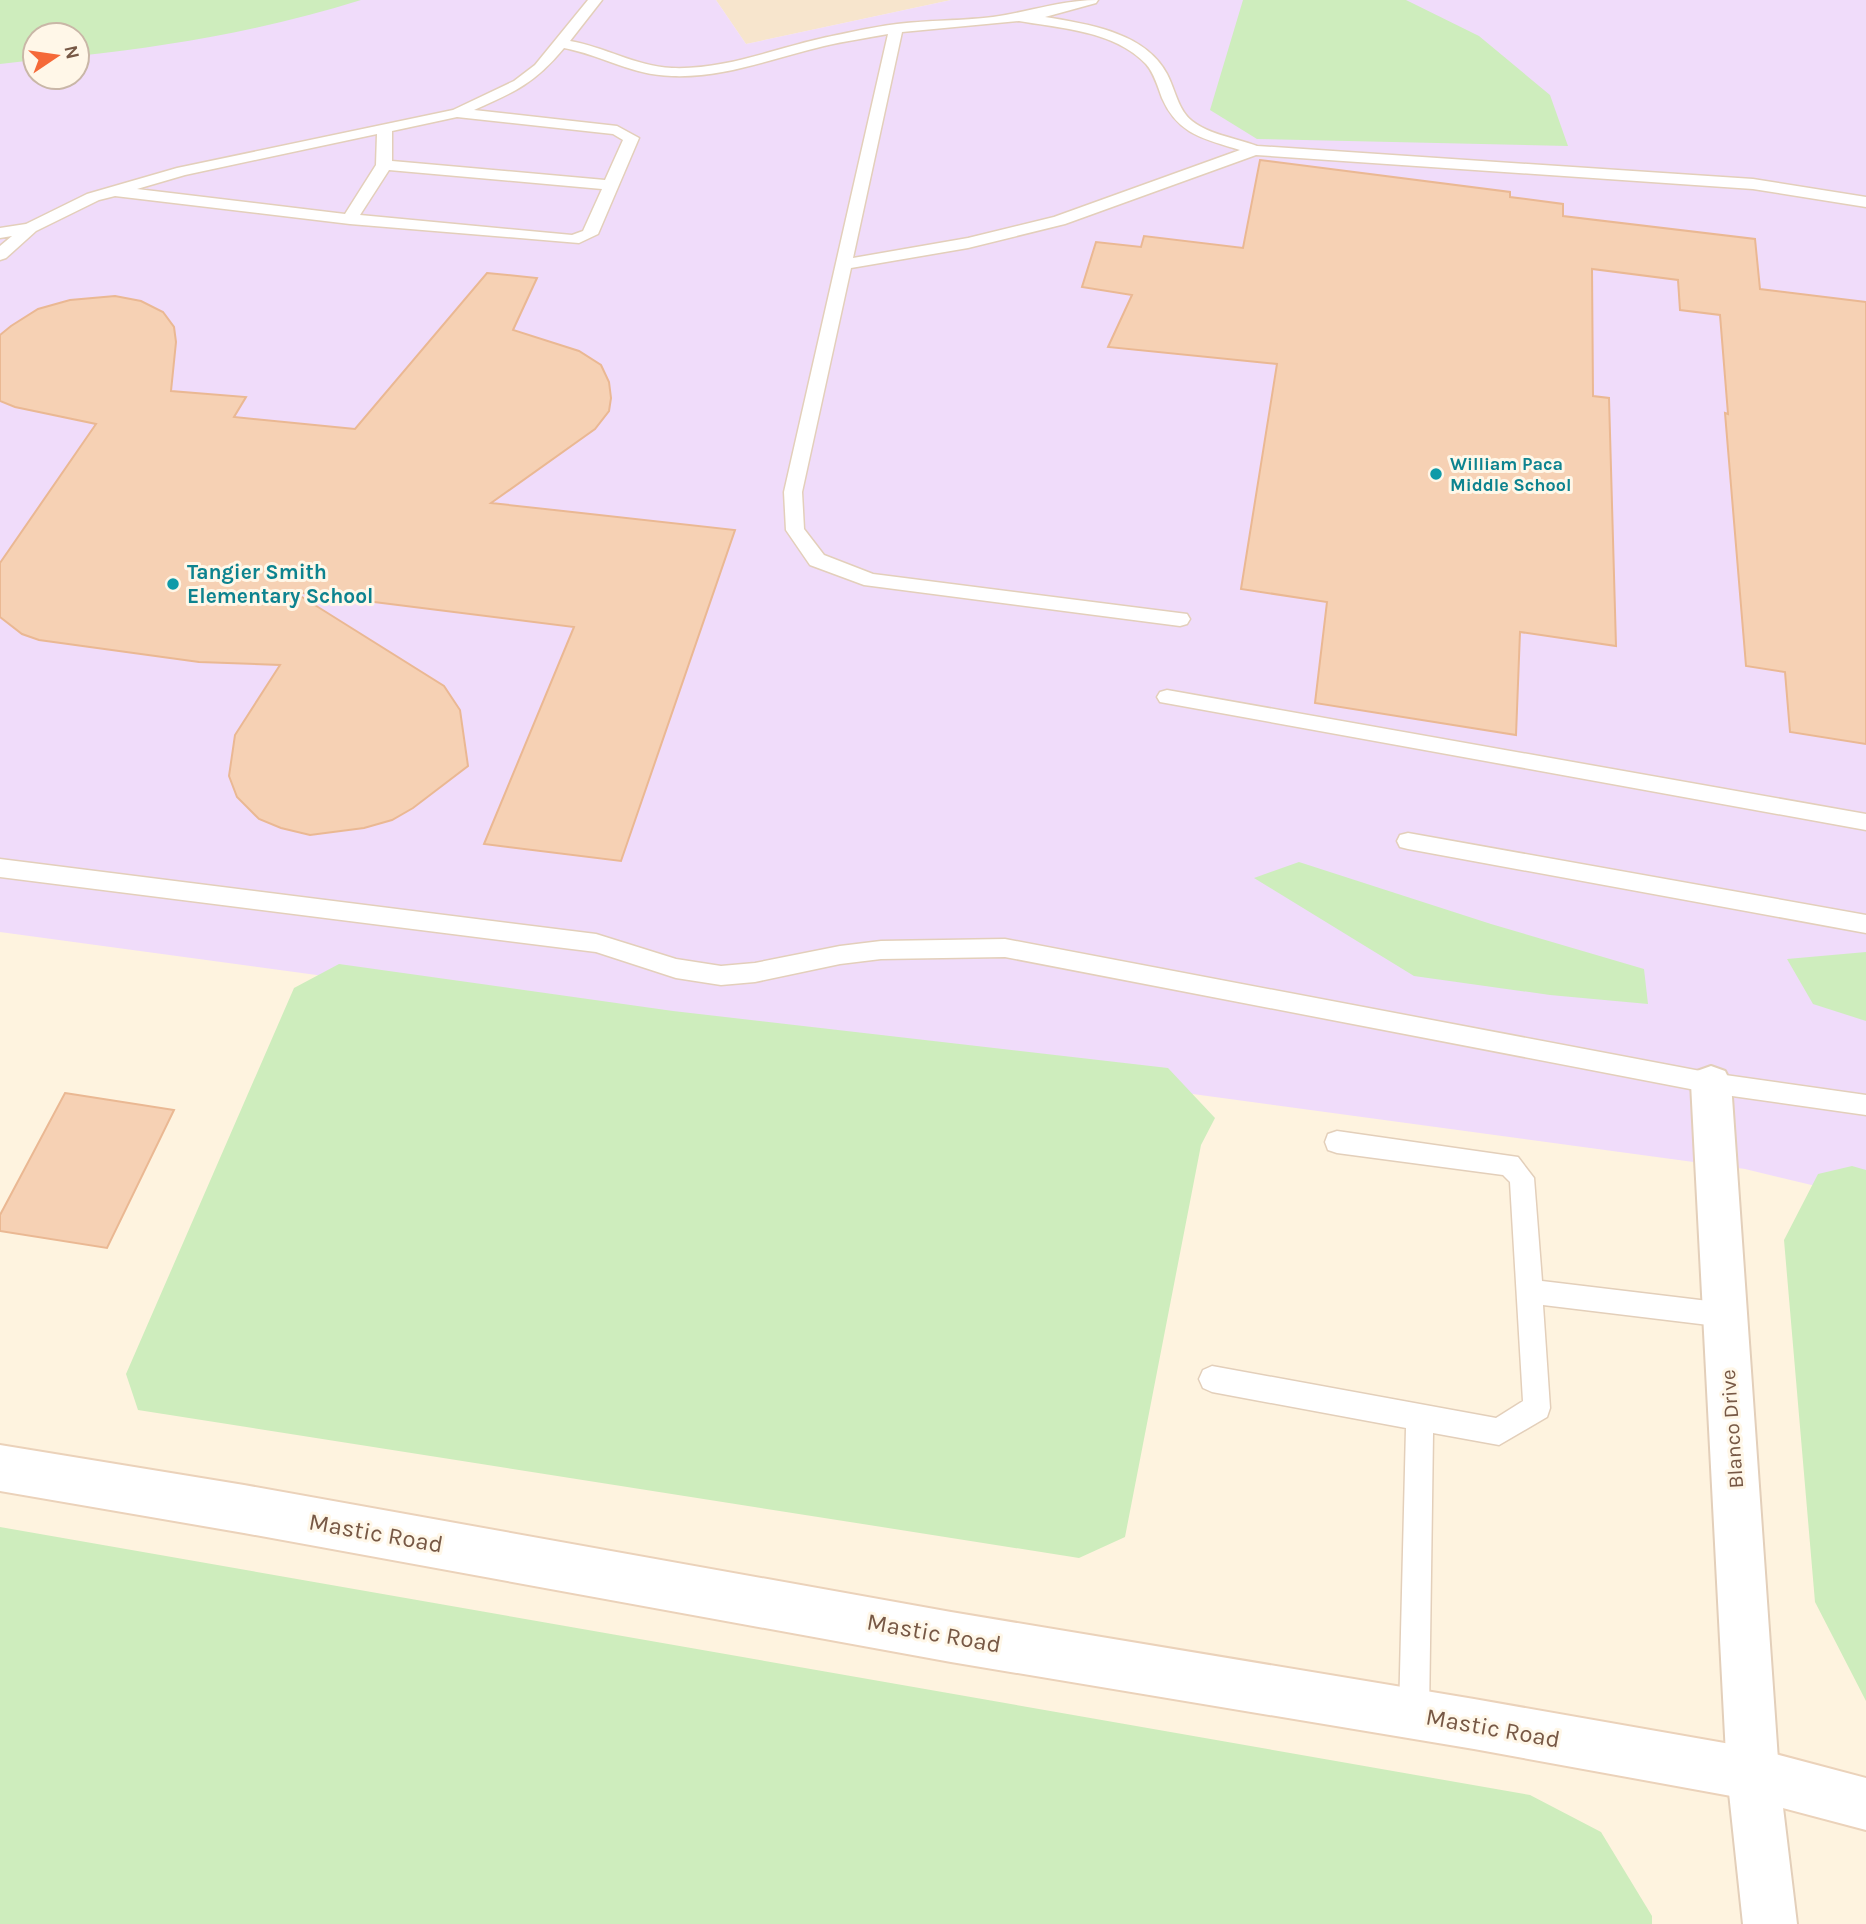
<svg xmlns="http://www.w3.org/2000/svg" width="1866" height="1924" viewBox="0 0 1866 1924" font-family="Karla,sans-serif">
<rect width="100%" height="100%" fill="#fef3df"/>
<path fill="#f7e5cd" d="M 716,0 L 951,0 L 746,44 Z"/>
<path fill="#f0dcfa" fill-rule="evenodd" d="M 0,0 L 716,0 L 746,44 L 951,0 L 1866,0 L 1866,1198 L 1745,1169 L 0,932 ZM 35,35 L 77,35 L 77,77 L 35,77 Z"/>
<path fill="#ceedbd" d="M 0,0 L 361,0 C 269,29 173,46 77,56 L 77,35 L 35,35 L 35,60 L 0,64 Z
M 1243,0 L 1406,0 L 1479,36 L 1550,95 L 1568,146 L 1257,139 L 1210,110 Z
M 1299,862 L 1491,924 L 1644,969 L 1648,1004 L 1550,995 L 1414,976 L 1254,878 Z
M 1866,952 L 1866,1021 L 1813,1004 L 1787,959 Z
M 339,964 L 673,1011 L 1168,1068 L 1215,1118 L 1201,1145 L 1125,1537 L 1079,1558 L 138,1410 L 126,1374 L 294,988 Z
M 1852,1166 L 1866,1170 L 1866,1701 L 1815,1602 L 1784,1240 L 1818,1174 Z
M 0,1527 L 1530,1795 L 1601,1832 L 1652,1916 L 1652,1924 L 0,1924 Z"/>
<path fill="#f6d1b4" stroke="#eab893" stroke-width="2" d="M 1260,160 L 1510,192 L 1510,197 L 1563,204 L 1563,216 L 1755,239 L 1760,289 L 1866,302 L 1866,744 L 1790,732 L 1785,672 L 1746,666 L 1725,413 L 1728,414 L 1720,315 L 1680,310 L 1678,280 L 1592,269 L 1593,396 L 1609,398 L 1616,646 L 1520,632 L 1516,735 L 1315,703 L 1327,602 L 1241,589 L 1277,364 L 1108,347 L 1132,295 L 1082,287 L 1096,242 L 1141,247 L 1144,236 L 1243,248 Z
M 487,273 L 537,278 L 513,330 L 579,351 L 601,365 L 609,382 L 611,398 L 609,411 L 595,429 L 491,503 L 735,530 L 621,861 L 484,844 L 574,627 L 294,592 L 444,686 L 460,710 L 468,766 L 413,808 L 392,820 L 364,828 L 310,835 L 281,828 L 259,819 L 237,797 L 229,776 L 235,735 L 280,665 L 199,662 L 39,640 L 22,634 L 0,617 L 0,563 L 96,424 L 15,407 L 0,401 L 0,335 L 11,326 L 38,309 L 70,300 L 115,296 L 141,301 L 163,312 L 174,327 L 176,342 L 171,391 L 246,397 L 234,417 L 355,429 Z
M 65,1093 L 174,1110 L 107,1248 L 0,1231 L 0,1215 Z"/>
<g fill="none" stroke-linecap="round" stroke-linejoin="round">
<g stroke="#e3cfba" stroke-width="3">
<path id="lane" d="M 588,0 L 602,0 L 570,41 C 605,47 635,66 672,68 C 725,70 773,49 823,38 C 847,33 872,27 897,24 C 929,20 961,21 993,17 C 1028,12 1063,0 1098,0 L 1096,3 L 1045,17 C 1087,24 1145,32 1167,74 C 1175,89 1178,110 1192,121 C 1210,135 1236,138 1257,146 L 1753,179 L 1866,197 L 1866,207 L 1753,189 L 1256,155 L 1065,224 L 968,248 L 851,268 L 802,492 L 804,529 L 824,555 L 873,574 L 1187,614 L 1190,619 L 1187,624 L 1180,626 L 864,585 L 810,565 L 786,530 L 784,492 L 888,34 C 867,38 845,41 824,46 C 773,58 725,78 672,76 C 631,75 602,55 564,48 C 535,83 515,92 474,110 L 617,126 L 639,138 L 598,234 L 579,243 L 350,224 L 115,196 L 99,200 L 36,231 L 6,258 L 0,260 L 0,246 L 12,236 L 0,238 L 0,228 L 26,224 L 87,194 L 177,168 L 453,110 L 514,81 L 535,65 ZM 1019,21 C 1060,28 1115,31 1146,64 C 1154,73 1158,87 1162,98 C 1178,135 1205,139 1240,150 L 1054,217 L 968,238 L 853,258 L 902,32 ZM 457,117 L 613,134 L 623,140 L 605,180 L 392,161 L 392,131 ZM 377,134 L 376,165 L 345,214 L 137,189 L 185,175 ZM 389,170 L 602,189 L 583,231 L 572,235 L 360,215 Z
M 1167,690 L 1866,814 L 1866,830 L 1160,702 L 1157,697 L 1160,692 Z
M 1408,833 L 1866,915 L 1866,933 L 1408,849 L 1400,847 L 1397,841 L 1400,835 Z
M 0,859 L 596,934 L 676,959 L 721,966 L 755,963 L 840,946 L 881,941 L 1005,939 L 1711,1073 L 1866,1095 L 1866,1115 L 1711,1093 L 1005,957 L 881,959 L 840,964 L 755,982 L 721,985 L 676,978 L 596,952 L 0,877 Z
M 1337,1131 L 1518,1157 L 1534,1178 L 1542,1281 L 1725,1303 L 1734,1306 L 1738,1315 L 1734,1324 L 1725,1327 L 1543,1305 L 1550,1408 L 1547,1417 L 1499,1445 L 1433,1433 L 1429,1714 L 1425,1725 L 1414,1729 L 1403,1725 L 1399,1714 L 1406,1428 L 1212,1392 L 1203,1388 L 1199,1379 L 1203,1370 L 1212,1366 L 1496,1418 L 1523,1401 L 1510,1182 L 1503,1175 L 1337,1153 L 1328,1150 L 1325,1142 L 1328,1134 Z"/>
</g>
<g stroke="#e3cfba" stroke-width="4">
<path id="street" d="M 1711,1066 L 1725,1071 L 1731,1083 L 1779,1774 L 1797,1924 L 1743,1924 L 1727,1774 L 1691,1083 L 1697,1071 Z"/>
</g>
<g stroke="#ebd2ba" stroke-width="4">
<path id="secondary" d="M 0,1445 L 244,1485 L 951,1612 L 1474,1699 L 1753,1748 L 1866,1778 L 1866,1830 L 1753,1800 L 1474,1749 L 951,1662 L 244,1533 L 0,1491 Z"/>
</g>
<use href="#lane" fill="#fff" fill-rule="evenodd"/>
<use href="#street" fill="#fff" fill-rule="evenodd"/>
<use href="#secondary" fill="#fff" fill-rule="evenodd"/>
</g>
<g fill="#0f9aa8" stroke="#fff7e8" stroke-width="2.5">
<circle cx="1436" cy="474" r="7"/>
<circle cx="173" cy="584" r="7"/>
</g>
<g text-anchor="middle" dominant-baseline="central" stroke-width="6" stroke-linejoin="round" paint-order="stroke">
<g font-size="18" font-weight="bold" fill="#0d838f" stroke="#fff7e8" text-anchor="start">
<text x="1450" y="464">William Paca<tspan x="1450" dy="21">Middle School</tspan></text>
</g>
<g font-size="21" font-weight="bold" fill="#0d838f" stroke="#fff7e8" text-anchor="start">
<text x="187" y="572">Tangier Smith<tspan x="187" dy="24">Elementary School</tspan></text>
</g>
<g font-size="21" fill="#775845" stroke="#fff7e8">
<text transform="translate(1732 1429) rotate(-94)">Blanco Drive</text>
</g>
<g font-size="24" fill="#775845" stroke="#fff7e8">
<text transform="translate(376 1533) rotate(10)">Mastic Road</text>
<text transform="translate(934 1633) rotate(10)">Mastic Road</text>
<text transform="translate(1493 1728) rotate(10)">Mastic Road</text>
</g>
</g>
<g transform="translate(56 56) rotate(77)"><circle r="33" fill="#fff7e8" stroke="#c9b7a7" stroke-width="2"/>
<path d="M0-5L12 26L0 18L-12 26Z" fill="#f56938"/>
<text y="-10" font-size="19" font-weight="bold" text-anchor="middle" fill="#775845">N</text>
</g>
</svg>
